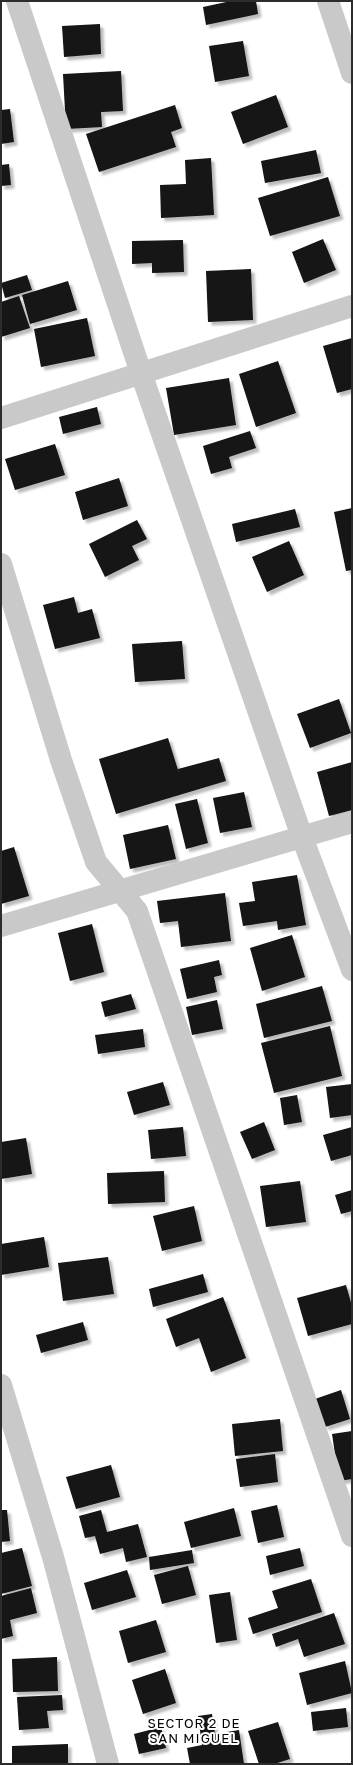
<svg xmlns="http://www.w3.org/2000/svg" width="353" height="1765" viewBox="0 0 353 1765" font-family="'Golos Text',sans-serif">
<defs>
<filter id="shadow"><feDropShadow dx="3.5" dy="3.5" stdDeviation="1" flood-color="#0004"/></filter>
</defs>
<rect width="100%" height="100%" fill="#fff"/>
<path fill="#131313" filter="url(#shadow)" d="M 231,1 L 256,1 L 258,14 L 206,25 L 203,7 Z
M 100,24 L 101,54 L 64,57 L 62,26 Z
M 243,41 L 249,76 L 215,82 L 209,46 Z
M 121,71 L 123,111 L 101,112 L 102,127 L 66,129 L 63,74 Z
M 276,95 L 288,127 L 243,144 L 231,112 Z
M 175,105 L 182,128 L 171,132 L 176,147 L 99,172 L 86,134 Z
M 10,109 L 14,142 L 1,144 L 1,110 Z
M 316,150 L 321,173 L 265,183 L 261,161 Z
M 211,158 L 214,215 L 161,218 L 160,185 L 186,184 L 185,160 Z
M 9,164 L 11,185 L 1,186 L 1,165 Z
M 328,177 L 340,216 L 270,236 L 258,198 Z
M 323,239 L 336,270 L 304,283 L 292,252 Z
M 183,240 L 184,272 L 152,273 L 152,263 L 132,264 L 132,241 Z
M 251,269 L 253,320 L 208,322 L 206,271 Z
M 27,275 L 32,290 L 5,298 L 1,283 Z
M 68,281 L 77,310 L 30,324 L 22,295 Z
M 19,296 L 30,328 L 1,337 L 1,302 Z
M 87,318 L 95,356 L 41,367 L 34,329 Z
M 352,338 L 352,389 L 337,393 L 323,346 Z
M 278,361 L 296,413 L 256,427 L 239,374 Z
M 229,378 L 236,425 L 174,435 L 166,388 Z
M 97,407 L 101,424 L 63,434 L 59,417 Z
M 250,431 L 256,448 L 229,457 L 232,468 L 211,474 L 203,446 Z
M 55,444 L 65,475 L 15,490 L 5,459 Z
M 119,478 L 128,506 L 83,520 L 75,492 Z
M 352,508 L 352,570 L 346,571 L 334,512 Z
M 295,509 L 300,527 L 236,542 L 232,524 Z
M 137,520 L 147,539 L 132,546 L 139,560 L 105,577 L 89,544 Z
M 289,541 L 304,575 L 267,592 L 252,557 Z
M 74,597 L 78,613 L 92,609 L 100,638 L 55,649 L 43,605 Z
M 182,641 L 185,679 L 135,682 L 132,644 Z
M 339,699 L 351,733 L 310,748 L 297,714 Z
M 168,738 L 179,773 L 178,769 L 219,758 L 226,781 L 116,814 L 99,759 Z
M 352,762 L 352,810 L 329,816 L 317,772 Z
M 244,792 L 252,827 L 220,833 L 213,798 Z
M 197,799 L 208,843 L 186,849 L 175,804 Z
M 168,825 L 176,859 L 130,869 L 123,835 Z
M 14,847 L 29,896 L 1,904 L 1,851 Z
M 297,875 L 306,925 L 278,930 L 277,921 L 243,926 L 239,903 L 255,901 L 252,882 Z
M 225,893 L 231,941 L 181,947 L 178,921 L 160,923 L 157,901 Z
M 92,924 L 104,972 L 70,981 L 58,933 Z
M 292,935 L 305,977 L 262,991 L 250,948 Z
M 219,960 L 222,975 L 214,977 L 217,992 L 187,999 L 180,969 Z
M 322,986 L 332,1021 L 264,1038 L 256,1004 Z
M 131,994 L 136,1009 L 105,1017 L 101,1002 Z
M 217,1000 L 223,1029 L 192,1035 L 186,1007 Z
M 330,1026 L 342,1076 L 274,1093 L 261,1043 Z
M 143,1029 L 145,1047 L 98,1054 L 95,1035 Z
M 163,1082 L 170,1105 L 134,1115 L 127,1092 Z
M 352,1084 L 352,1115 L 330,1118 L 326,1087 Z
M 297,1095 L 302,1122 L 284,1125 L 280,1098 Z
M 264,1122 L 275,1150 L 252,1159 L 240,1132 Z
M 183,1127 L 186,1156 L 151,1159 L 148,1130 Z
M 352,1127 L 352,1155 L 331,1161 L 323,1135 Z
M 26,1138 L 32,1174 L 1,1179 L 1,1142 Z
M 164,1171 L 165,1202 L 108,1204 L 107,1173 Z
M 300,1181 L 306,1222 L 266,1227 L 260,1186 Z
M 352,1190 L 352,1211 L 341,1214 L 335,1195 Z
M 194,1206 L 202,1241 L 162,1251 L 153,1216 Z
M 44,1237 L 49,1267 L 1,1275 L 1,1244 Z
M 108,1257 L 114,1294 L 63,1301 L 58,1263 Z
M 203,1274 L 208,1292 L 153,1307 L 149,1289 Z
M 346,1285 L 352,1306 L 352,1324 L 308,1336 L 297,1298 Z
M 223,1297 L 246,1358 L 211,1372 L 199,1338 L 176,1347 L 166,1319 Z
M 83,1322 L 88,1340 L 41,1353 L 36,1335 Z
M 341,1390 L 350,1419 L 325,1427 L 315,1399 Z
M 280,1419 L 283,1451 L 235,1456 L 232,1424 Z
M 352,1431 L 352,1479 L 339,1481 L 332,1434 Z
M 275,1454 L 278,1482 L 240,1487 L 236,1459 Z
M 111,1465 L 120,1497 L 76,1509 L 66,1477 Z
M 277,1505 L 284,1537 L 258,1543 L 251,1511 Z
M 234,1508 L 241,1536 L 191,1548 L 184,1522 Z
M 1,1510 L 7,1510 L 10,1541 L 1,1542 Z
M 101,1510 L 107,1532 L 138,1524 L 147,1557 L 126,1562 L 123,1548 L 100,1554 L 95,1536 L 85,1538 L 79,1516 Z
M 22,1548 L 32,1586 L 1,1594 L 1,1553 Z
M 300,1548 L 304,1566 L 270,1575 L 266,1556 Z
M 192,1550 L 194,1563 L 150,1570 L 149,1557 Z
M 188,1566 L 196,1595 L 162,1604 L 154,1575 Z
M 127,1570 L 136,1597 L 92,1610 L 84,1583 Z
M 311,1579 L 322,1612 L 253,1634 L 248,1618 L 278,1608 L 272,1591 Z
M 31,1588 L 37,1613 L 10,1620 L 13,1636 L 1,1639 L 1,1596 Z
M 230,1592 L 237,1640 L 216,1643 L 209,1595 Z
M 334,1613 L 345,1644 L 304,1657 L 298,1639 L 276,1647 L 272,1634 Z
M 156,1620 L 166,1652 L 128,1663 L 119,1631 Z
M 57,1657 L 58,1691 L 13,1692 L 12,1659 Z
M 345,1661 L 352,1693 L 307,1705 L 299,1673 Z
M 165,1669 L 176,1703 L 143,1714 L 132,1680 Z
M 62,1695 L 63,1710 L 47,1711 L 49,1728 L 19,1730 L 17,1697 Z
M 346,1708 L 348,1727 L 313,1731 L 311,1712 Z
M 212,1714 L 215,1734 L 239,1730 L 244,1764 L 190,1764 L 187,1748 L 202,1745 L 198,1716 Z
M 278,1722 L 290,1759 L 274,1764 L 259,1764 L 248,1731 Z
M 161,1727 L 166,1748 L 139,1754 L 134,1734 Z
M 68,1744 L 68,1764 L 12,1764 L 12,1746 Z"/>
<g fill="none" stroke-linecap="round" stroke-linejoin="round">
<path stroke="#c9c9c9" stroke-width="22" d="M 17,1 L 141,373 L 302,837 L 352,970
M 328,1 L 352,73
M 1,418 L 352,306
M 1,564 L 61,760 L 96,862 L 137,911 L 352,1536
M 1,926 L 352,822
M 1,1385 L 53,1557 L 108,1764"/>
</g>
<g text-anchor="middle" dominant-baseline="central" stroke-width="4" stroke-linejoin="round" paint-order="stroke">
<g font-size="13" letter-spacing="1" fill="#000" stroke="#fff">
<text x="194" y="1723">SECTOR 2 DE<tspan x="194" dy="15">SAN MIGUEL</tspan></text>
</g>
</g>
<rect width="353" height="1765" fill="none" stroke="#2c2c2c" stroke-width="4"/>
</svg>
